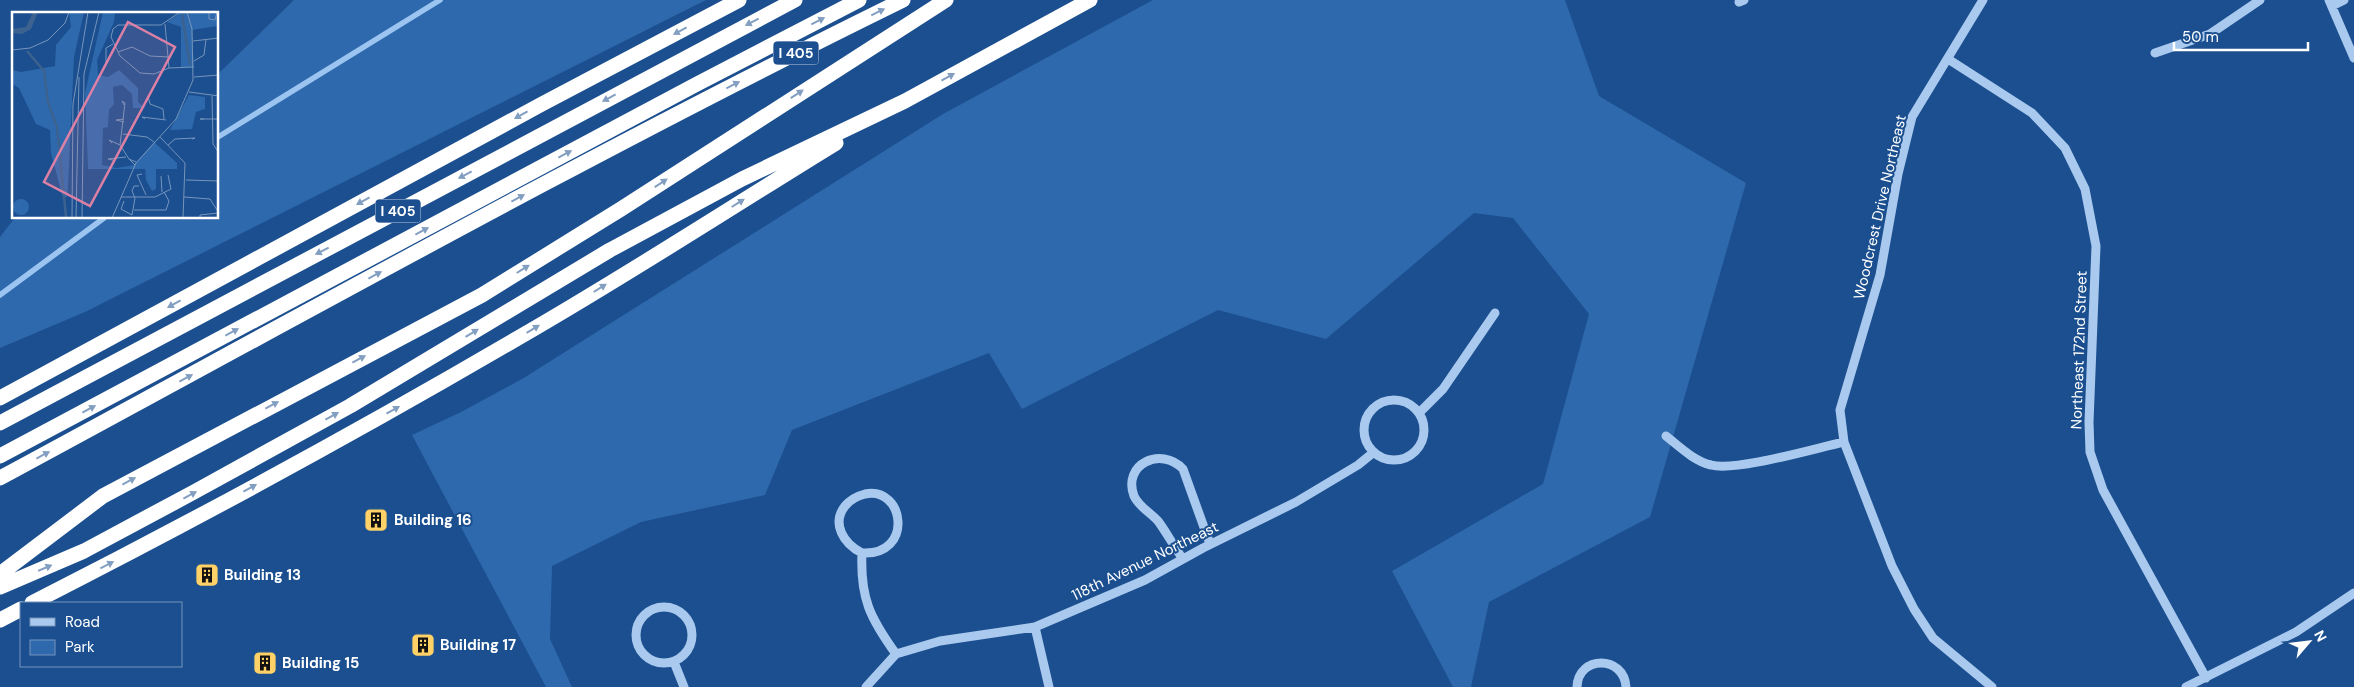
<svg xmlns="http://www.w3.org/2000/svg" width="2354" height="687" viewBox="0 0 2354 687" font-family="'DM Sans',sans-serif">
<rect width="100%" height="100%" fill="#1b4f8f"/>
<path fill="#2e69ad" d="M 294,0 L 706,0 L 85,312 L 0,348 L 0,237 L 13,220 L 18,218 L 218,218 L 218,74 Z
M 1153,0 L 1565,0 L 1599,96 L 1746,183 L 1650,517 L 1489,602 L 1471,687 L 1453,687 L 1392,571 L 1387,574 L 1543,484 L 1589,314 L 1513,218 L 1474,213 L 1326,339 L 1218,310 L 1022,409 L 989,353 L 792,430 L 765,495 L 641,522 L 552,566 L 550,639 L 572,687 L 546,687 L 412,435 L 461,412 L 522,379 L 943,114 Z"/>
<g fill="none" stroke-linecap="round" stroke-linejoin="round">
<path stroke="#9cc4f0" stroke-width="5.5" d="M 218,137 L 440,0
M 0,295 L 104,218"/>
<path stroke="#a9c9ee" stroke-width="9" d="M 1983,0 L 1912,117 L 1898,174 L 1880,275 L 1840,410 L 1844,442 L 1892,566 L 1914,609 L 1933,638 L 1992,687
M 2329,0 L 2354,58
M 1739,2 L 1744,0
M 2332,6 L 2344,0
M 2155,53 L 2210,34 L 2260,0
M 1948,59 L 2032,113 L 2065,148 L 2085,189 L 2096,246 L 2089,422 L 2090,452 L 2103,490 L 2206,678
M1364 430a30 30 0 1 1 60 0a30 30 0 1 1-60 0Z
M 1419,413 L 1443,389 L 1495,313
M 1666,436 C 1680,447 1694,461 1711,465 C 1735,472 1816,448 1844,442
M 862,553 C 844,544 831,524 845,506 C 850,500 857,496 865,494 C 905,486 914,556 862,553 C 860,598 870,618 896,654
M 1183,559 C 1174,547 1167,533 1158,521 C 1150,512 1139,507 1134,496 C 1122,464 1161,446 1183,469 L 1210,544
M636 635a28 28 0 1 1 56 0a28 28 0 1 1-56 0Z
M 1035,627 L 1049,687
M 674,662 L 684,687
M 866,687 L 896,654 L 940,641 L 1035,627 L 1145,580 L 1203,548 L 1296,502 L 1358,465 L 1374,452
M 1577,687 C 1578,655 1624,655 1626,687
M 2186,687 L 2296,632 L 2354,593"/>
<path stroke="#fff" stroke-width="15" d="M 0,398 L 542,104 L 739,0
M 0,423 L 795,0
M 0,456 L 697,84 L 859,0
M 0,478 C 300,316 597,150 903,0
M 0,574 L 103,496 L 482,295 L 621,209 L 946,0
M 0,587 L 84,551 L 194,492 L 350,406 L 610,250 L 742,179 L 905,101 L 1090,0
M 32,603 C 197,519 359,431 518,338 C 626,276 730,208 836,143
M 0,620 L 21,609"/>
</g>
<defs><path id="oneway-solid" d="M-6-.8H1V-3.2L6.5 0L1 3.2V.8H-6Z" transform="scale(1.25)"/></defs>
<g fill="#829ec1">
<use href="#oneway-solid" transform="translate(878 12) rotate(-26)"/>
<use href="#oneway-solid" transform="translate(818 21) rotate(-27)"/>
<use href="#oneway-solid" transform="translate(752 22) rotate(153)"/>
<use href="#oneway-solid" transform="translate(680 31) rotate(152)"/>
<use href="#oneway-solid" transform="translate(948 77) rotate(-29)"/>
<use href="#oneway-solid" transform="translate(733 85) rotate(-27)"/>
<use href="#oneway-solid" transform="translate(797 94) rotate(-33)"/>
<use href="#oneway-solid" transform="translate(609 98) rotate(152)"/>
<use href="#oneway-solid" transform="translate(521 115) rotate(151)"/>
<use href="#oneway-solid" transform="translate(565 154) rotate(-28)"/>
<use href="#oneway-solid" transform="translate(465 175) rotate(152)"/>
<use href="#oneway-solid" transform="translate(661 183) rotate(-33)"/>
<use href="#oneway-solid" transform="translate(518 198) rotate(-28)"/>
<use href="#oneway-solid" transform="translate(363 201) rotate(151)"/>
<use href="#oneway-solid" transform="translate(738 203) rotate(-32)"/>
<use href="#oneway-solid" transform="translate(422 231) rotate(-28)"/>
<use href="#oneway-solid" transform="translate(322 251) rotate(153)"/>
<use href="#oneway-solid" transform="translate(523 269) rotate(-32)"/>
<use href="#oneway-solid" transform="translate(375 275) rotate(-28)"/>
<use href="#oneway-solid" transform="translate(600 288) rotate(-32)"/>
<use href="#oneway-solid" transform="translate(174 304) rotate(151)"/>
<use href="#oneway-solid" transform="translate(533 329) rotate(-31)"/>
<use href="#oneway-solid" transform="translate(232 332) rotate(-28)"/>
<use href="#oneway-solid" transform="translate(472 333) rotate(-31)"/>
<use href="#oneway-solid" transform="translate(359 359) rotate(-28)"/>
<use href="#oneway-solid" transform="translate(186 378) rotate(-28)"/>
<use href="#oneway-solid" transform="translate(272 405) rotate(-28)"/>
<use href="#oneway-solid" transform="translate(89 409) rotate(-28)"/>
<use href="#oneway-solid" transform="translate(393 410) rotate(-29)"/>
<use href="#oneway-solid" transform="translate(332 416) rotate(-29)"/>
<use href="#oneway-solid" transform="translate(43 455) rotate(-28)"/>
<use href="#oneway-solid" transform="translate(129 481) rotate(-28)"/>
<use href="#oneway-solid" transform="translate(250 488) rotate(-29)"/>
<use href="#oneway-solid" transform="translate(190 495) rotate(-28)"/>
<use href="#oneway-solid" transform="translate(107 565) rotate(-27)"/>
<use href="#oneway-solid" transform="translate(45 568) rotate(-23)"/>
</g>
<defs>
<g id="building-square" transform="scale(1.25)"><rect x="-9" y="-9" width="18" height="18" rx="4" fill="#ffd166" stroke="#1b4f8f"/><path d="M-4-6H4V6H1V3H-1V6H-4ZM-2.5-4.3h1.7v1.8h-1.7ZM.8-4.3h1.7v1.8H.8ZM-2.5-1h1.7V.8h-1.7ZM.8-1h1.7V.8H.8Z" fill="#111"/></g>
</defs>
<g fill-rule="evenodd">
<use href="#building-square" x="376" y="520"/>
<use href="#building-square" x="207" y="575"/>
<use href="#building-square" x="423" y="645"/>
<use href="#building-square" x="265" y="663"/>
</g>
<g text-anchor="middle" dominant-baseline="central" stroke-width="4" stroke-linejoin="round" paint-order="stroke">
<g fill="#1b4f8f" stroke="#bbcadd" stroke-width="1">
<rect x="773.5" y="41.5" width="45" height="23" rx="4"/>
<rect x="375.5" y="199.5" width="45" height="23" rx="4"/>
</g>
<g font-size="14" font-weight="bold" fill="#fff">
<text x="796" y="53">I 405</text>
<text x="398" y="211">I 405</text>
</g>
<g font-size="15" fill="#fff" stroke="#1b4f8f">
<text transform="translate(1880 207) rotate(-77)">Woodcrest Drive Northeast</text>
<text transform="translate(2079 350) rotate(-88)">Northeast 172nd Street</text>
<text transform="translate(1145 561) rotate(-26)">118th Avenue Northeast</text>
</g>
<g font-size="15" font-weight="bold" fill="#fff" stroke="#1b4f8f" text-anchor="start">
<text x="394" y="520">Building 16</text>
<text x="224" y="575">Building 13</text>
<text x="440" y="645">Building 17</text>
<text x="282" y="663">Building 15</text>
</g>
</g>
<g transform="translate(12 12)">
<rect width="206" height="206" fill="#1b4f8f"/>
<path d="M 57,0 L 72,0 L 62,45 L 56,175 L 55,185 L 51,186 L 39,141 L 38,118 L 24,112 L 7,76 L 0,72 L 0,58 L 9,60 L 43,54 L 44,33 L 59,15 ZM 91,0 L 103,0 L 102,10 L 85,48 L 86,63 L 96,65 L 107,58 L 126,76 L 126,90 L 133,96 L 121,96 L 120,82 L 110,73 L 101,75 L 102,92 L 97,98 L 96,115 L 91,116 L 90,153 L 105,156 L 122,153 L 142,130 L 165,151 L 165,157 L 144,157 L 144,177 L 140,179 L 134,168 L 133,157 L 76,157 L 73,81 ZM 169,0 L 206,0 L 206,14 L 180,18 L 182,55 L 169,55 L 169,15 L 155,10 ZM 177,83 L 193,85 L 193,97 L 184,100 L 180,117 L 158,118 ZM1 195a8 8 0 1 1 16 0a8 8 0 1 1-16 0Z" fill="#2e69ad"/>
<path d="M 21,0 L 26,0 L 19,17 L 10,22 L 0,21 L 0,17 L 14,15 Z" fill="#3c6290"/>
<path fill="none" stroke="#3c6290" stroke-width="2.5" d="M 170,2 L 178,53M 15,39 L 32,59 L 36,91 L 45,115 L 54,205"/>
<path fill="none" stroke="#7695bc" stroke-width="1" d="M 168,0 L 149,13 L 106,13 L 101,17 L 99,25 L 108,44 L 128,61 L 142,62 L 157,56 L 182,55M 197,0 L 197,7 L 203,8 L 205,0M 153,12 L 157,56M 181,29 L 207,26M 0,38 L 18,36 L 36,28 L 53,11 L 57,0M 106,40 L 120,35 L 138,44 L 157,45M 182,49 L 192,43 L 194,27M 94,52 L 94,36 L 101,32M 182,65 L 207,63M 177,80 L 207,84M 200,84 L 201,132 L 207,141M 136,88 L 136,84 L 138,92 L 151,97 L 152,107M 112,93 L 110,89 L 113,91 L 108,133 L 117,147M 112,107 L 104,108 L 112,110M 133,107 L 130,105 L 154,108M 192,107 L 188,107 L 207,107M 111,122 L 135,125 L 142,130M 148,125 L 173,151 L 171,206M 100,131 L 97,128 L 108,133M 156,133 L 163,127 L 183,126 L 180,127M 101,148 L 96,147 L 114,145M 123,153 L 117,147 L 124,150M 130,162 L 125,163 L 134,183M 149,164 L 150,180M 174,168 L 207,169M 109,185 L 143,185 L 159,177 L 156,163M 172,185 L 198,187 L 207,201M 112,189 L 109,197 L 120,203 L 123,186 L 120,179 L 122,174 L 127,174M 122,198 L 154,198 L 157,189 L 152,180M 60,206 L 61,92 L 76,0M 64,206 L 67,65M 70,206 L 72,62 L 87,0M 100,206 L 124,151 L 164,107 L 181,68 L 180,17 L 175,0M 188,206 L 188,203 L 206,201"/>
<path fill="#dd80a5" fill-opacity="0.15" stroke="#dd80a5" stroke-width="2.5" d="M 116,10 L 163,35 L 78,194 L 32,170 Z"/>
<rect width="206" height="206" fill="none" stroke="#fff" stroke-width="2.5"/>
</g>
<rect x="20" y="602" width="162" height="65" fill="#1b4f8f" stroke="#7695bc"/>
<rect x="30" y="618" width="25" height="8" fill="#a9c9ee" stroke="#7695bc"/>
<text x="65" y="627" font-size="15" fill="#ffffff">Road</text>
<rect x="30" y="640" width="25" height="15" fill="#2e69ad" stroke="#7695bc"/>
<text x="65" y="652" font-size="15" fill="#ffffff">Park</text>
<g transform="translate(2309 642) rotate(62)" stroke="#1b4f8f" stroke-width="4" paint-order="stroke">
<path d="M0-4L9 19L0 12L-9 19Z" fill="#ffffff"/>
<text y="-8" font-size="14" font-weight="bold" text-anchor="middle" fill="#ffffff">N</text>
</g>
<path d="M2174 42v8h134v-8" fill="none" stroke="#ffffff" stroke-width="2.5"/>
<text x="2182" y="42" font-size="15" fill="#ffffff" stroke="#1b4f8f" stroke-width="4" paint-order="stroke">50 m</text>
</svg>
